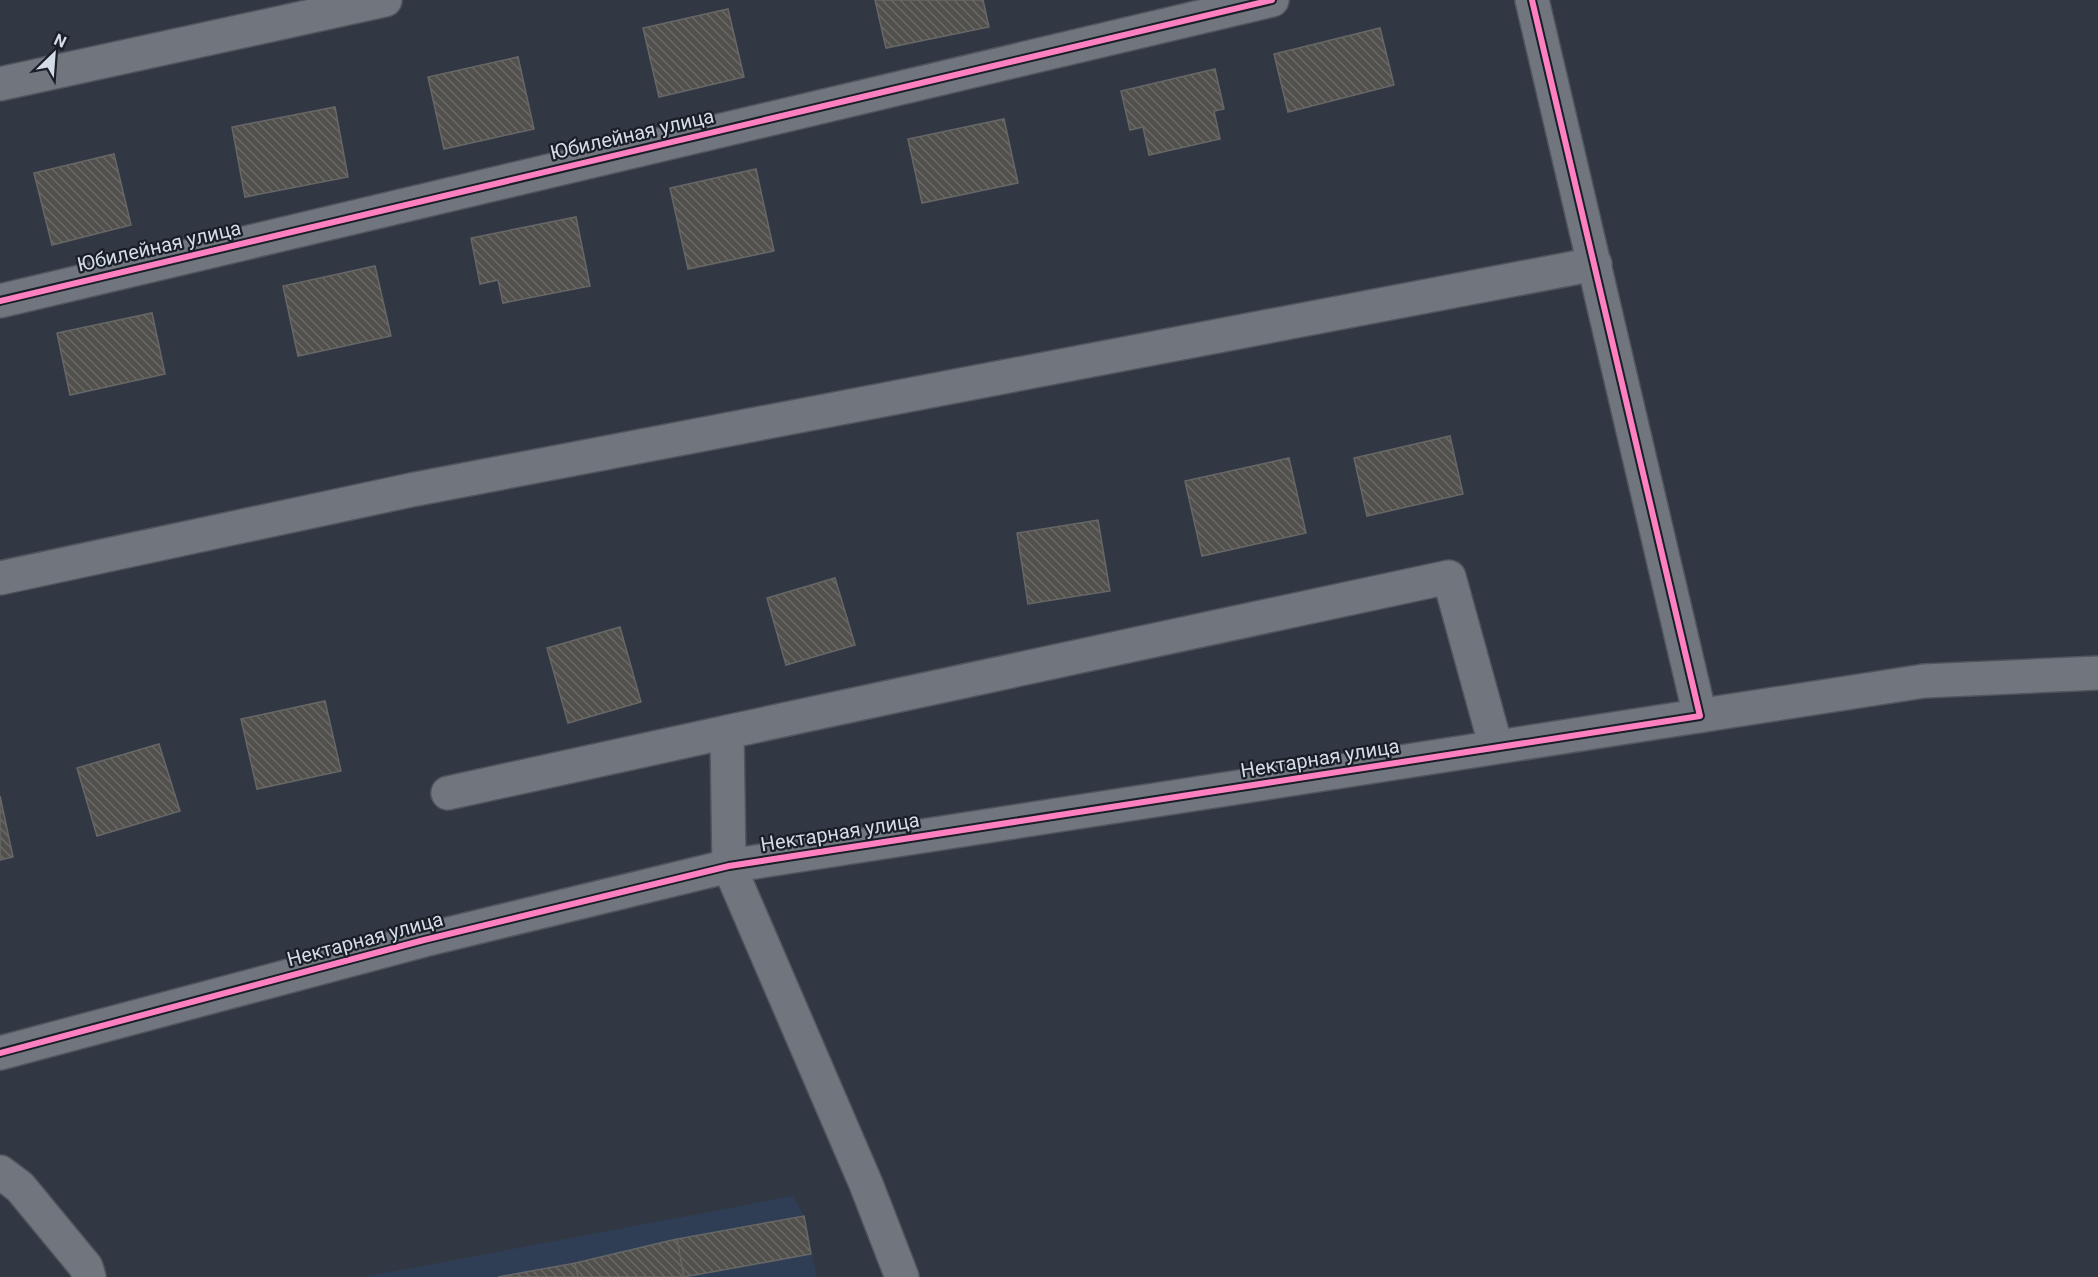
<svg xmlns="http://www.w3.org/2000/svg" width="2098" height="1277" viewBox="0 0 2098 1277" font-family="Roboto,sans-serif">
<defs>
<pattern id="building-back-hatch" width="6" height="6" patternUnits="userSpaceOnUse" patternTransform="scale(1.5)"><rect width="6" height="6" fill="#51504c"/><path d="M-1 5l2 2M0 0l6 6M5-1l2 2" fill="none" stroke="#696966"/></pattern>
</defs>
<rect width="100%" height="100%" fill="#323843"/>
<path fill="#2f3e54" d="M 793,1196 L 804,1216 L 817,1277 L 364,1277 Z"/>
<path fill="url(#building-back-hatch)" stroke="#676767" stroke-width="1.5" d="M 875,0 L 983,0 L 989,27 L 886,48 Z
M 728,9 L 744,77 L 659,97 L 643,28 Z
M 1380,28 L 1394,85 L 1288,112 L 1274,54 Z
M 518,57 L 534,129 L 444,149 L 428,77 Z
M 1215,69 L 1224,109 L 1214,111 L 1220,139 L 1149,155 L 1143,127 L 1130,130 L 1121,91 Z
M 335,107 L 348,177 L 245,197 L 232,127 Z
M 1004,119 L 1018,183 L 922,203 L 908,139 Z
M 114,154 L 131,225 L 52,245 L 34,173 Z
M 756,169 L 774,251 L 688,269 L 670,188 Z
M 576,217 L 590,286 L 503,303 L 498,280 L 480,284 L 471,238 Z
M 375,266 L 391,336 L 298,356 L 283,286 Z
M 152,313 L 165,374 L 70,395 L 57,333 Z
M 1450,436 L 1463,494 L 1367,516 L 1354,458 Z
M 1289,458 L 1306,533 L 1202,556 L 1185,481 Z
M 1098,520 L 1110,591 L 1028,604 L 1017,533 Z
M 835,578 L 855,645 L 786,665 L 767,598 Z
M 620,627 L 641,702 L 568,723 L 547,648 Z
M 325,701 L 341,771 L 257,789 L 241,719 Z
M 159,744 L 180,811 L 97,836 L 77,768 Z
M 0,796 L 13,857 L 0,860 Z
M 804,1216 L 811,1254 L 684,1277 L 677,1239 Z
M 677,1239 L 684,1277 L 578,1277 L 575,1263 Z
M 575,1263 L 578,1277 L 498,1277 Z"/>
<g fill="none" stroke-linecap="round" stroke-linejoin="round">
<g stroke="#50555e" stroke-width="36">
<path id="minor" d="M 1532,0 L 1700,716
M 0,84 L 385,0
M 0,301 L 1272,0
M 0,578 L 411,490 L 1595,264
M 448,793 L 727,732
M 0,1053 L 424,940 L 729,866 L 1924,681 L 2098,673
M 0,1172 L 20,1187 L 86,1267 L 89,1277
M 902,1277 L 866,1184 L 729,866 L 727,732 L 1449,577 L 1496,747"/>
</g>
<use href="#minor" stroke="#71767e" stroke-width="33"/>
<g stroke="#191e27" stroke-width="10">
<path id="cycleway" d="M 0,301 L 1272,0
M 0,1053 L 424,940 L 729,866 L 1700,716 L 1532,0"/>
</g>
<use href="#cycleway" stroke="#ff80c0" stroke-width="6"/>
</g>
<g text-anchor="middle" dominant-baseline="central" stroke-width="4.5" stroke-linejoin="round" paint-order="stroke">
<g font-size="20" fill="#d4dce8" stroke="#191e27">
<text transform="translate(632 134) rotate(-13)">Юбилейная улица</text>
<text transform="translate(159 246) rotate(-13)">Юбилейная улица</text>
<text transform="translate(1320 758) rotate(-9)">Нектарная улица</text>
<text transform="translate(840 832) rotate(-9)">Нектарная улица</text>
<text transform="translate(365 939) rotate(-15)">Нектарная улица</text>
</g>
</g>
<g transform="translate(54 54) rotate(25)" stroke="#191e27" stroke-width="4.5" paint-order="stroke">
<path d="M0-4.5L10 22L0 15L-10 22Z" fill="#d4dce8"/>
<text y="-9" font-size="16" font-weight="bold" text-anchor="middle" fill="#d4dce8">N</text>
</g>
</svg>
